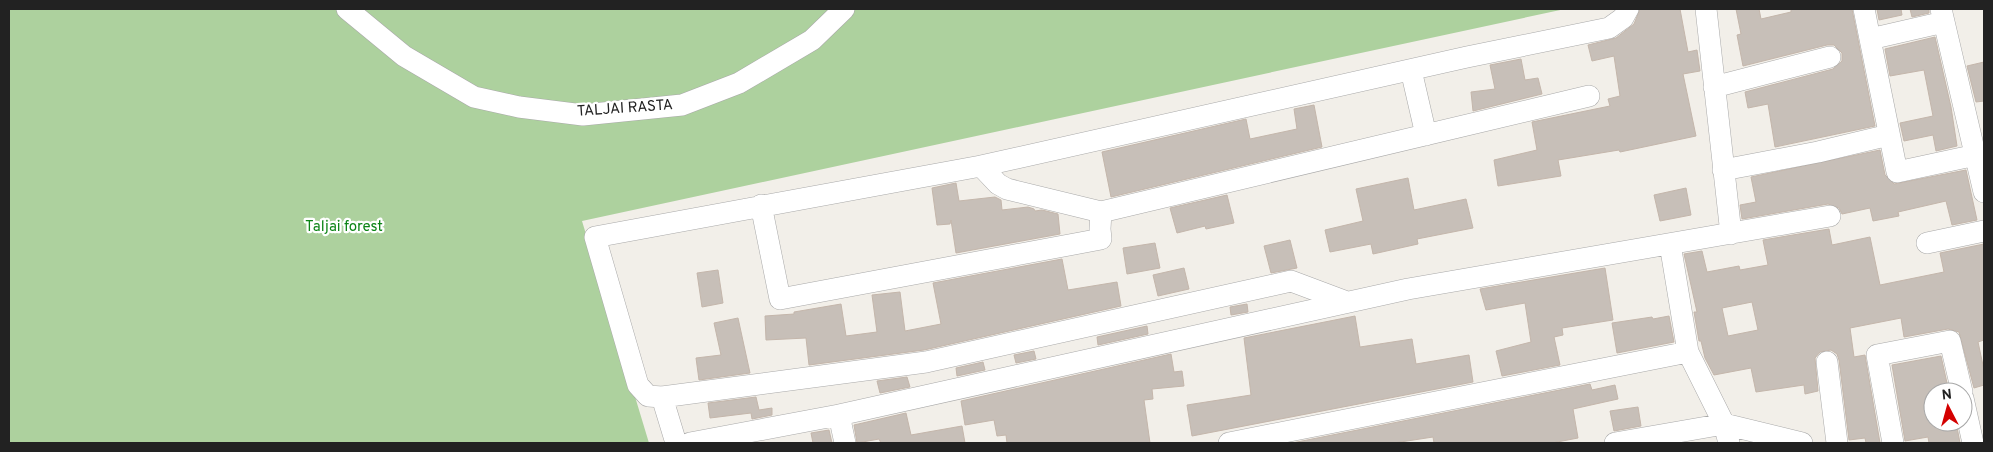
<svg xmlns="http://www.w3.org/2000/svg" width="1993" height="452" viewBox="0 0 1993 452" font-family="Overpass,sans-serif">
<rect width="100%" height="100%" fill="#f2efe9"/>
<path fill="#add19e" d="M 9,9 L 1565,9 L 582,221 L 649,443 L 9,443 Z"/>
<path fill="#c7bfb8" stroke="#c4b6ab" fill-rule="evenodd" d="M 1640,9 L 1680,9 L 1688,52 L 1697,50 L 1700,71 L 1683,74 L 1696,136 L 1620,152 L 1619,150 L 1558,160 L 1561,176 L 1498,186 L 1494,160 L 1537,150 L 1532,122 L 1610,106 L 1608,99 L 1620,96 L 1614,56 L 1592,61 L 1588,45 L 1616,38 L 1634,24 Z
M 1736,9 L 1759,9 L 1761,19 L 1791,12 L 1791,9 L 1852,9 L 1875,126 L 1775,147 L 1768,104 L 1748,108 L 1745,92 L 1833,69 L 1842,61 L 1842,53 L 1834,45 L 1827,45 L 1743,66 L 1737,35 L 1741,34 Z
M 1877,9 L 1901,9 L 1902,15 L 1879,20 Z
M 1910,9 L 1929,9 L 1929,13 L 1912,17 Z
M 1935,37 L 1951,107 L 1957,146 L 1936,151 L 1933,135 L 1904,141 L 1900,123 L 1933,116 L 1924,70 L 1890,76 L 1885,49 Z
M 1521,59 L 1525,80 L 1538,78 L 1542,94 L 1473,111 L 1471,92 L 1495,89 L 1490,65 Z
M 1984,62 L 1984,101 L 1976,102 L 1967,66 Z
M 1314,105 L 1322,147 L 1111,197 L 1102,152 L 1246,119 L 1250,139 L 1297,129 L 1294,109 Z
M 1880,150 L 1885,175 L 1894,184 L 1966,170 L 1977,220 L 1952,225 L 1946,201 L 1898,212 L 1899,216 L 1873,221 L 1870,208 L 1842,214 L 1839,208 L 1828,204 L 1742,219 L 1740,205 L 1756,202 L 1751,177 Z
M 1408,178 L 1414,210 L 1466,199 L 1473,228 L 1417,239 L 1418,244 L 1373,254 L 1371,244 L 1330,252 L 1325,230 L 1363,221 L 1356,189 Z
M 956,183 L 959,201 L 995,197 L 1001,200 L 1002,210 L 1028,207 L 1034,209 L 1035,211 L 1042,210 L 1058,214 L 1060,234 L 956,253 L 951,220 L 950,224 L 937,225 L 932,188 Z
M 1686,188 L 1691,215 L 1660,221 L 1654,195 Z
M 1227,195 L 1234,223 L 1206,229 L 1205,226 L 1177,233 L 1170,208 Z
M 1829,229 L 1832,245 L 1870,237 L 1880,285 L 1944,272 L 1940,253 L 1984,244 L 1984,340 L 1978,342 L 1984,370 L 1984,385 L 1974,388 L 1959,332 L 1948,329 L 1904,337 L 1901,318 L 1850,328 L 1854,357 L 1865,355 L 1880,443 L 1866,443 L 1865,438 L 1849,440 L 1839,360 L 1837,354 L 1831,350 L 1820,352 L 1815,358 L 1818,391 L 1805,394 L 1804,385 L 1756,392 L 1751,368 L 1714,375 L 1705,358 L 1701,341 L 1699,341 L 1694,312 L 1697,312 L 1684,254 L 1702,251 L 1707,272 L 1739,266 L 1740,270 L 1768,265 L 1763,240 ZM 1752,302 L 1758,330 L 1728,336 L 1722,308 Z
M 1290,240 L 1297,268 L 1271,273 L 1264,246 Z
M 1155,243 L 1160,268 L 1127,274 L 1123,248 Z
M 1062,259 L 1068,290 L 1117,282 L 1121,306 L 924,350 L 809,365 L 806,338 L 766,340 L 765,316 L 794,314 L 794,312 L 841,304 L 846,336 L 877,332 L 872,295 L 900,292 L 905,331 L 941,324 L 933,283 Z
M 1184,268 L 1189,289 L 1158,296 L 1153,275 Z
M 1605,268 L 1613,320 L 1562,328 L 1563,335 L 1554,337 L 1560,365 L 1502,376 L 1496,351 L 1531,342 L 1525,303 L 1486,310 L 1480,289 Z
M 718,270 L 723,303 L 702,307 L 697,273 Z
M 1247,304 L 1248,312 L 1231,315 L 1230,307 Z
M 1355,316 L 1360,347 L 1412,339 L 1416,364 L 1469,355 L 1473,382 L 1192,436 L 1187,405 L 1251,395 L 1244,338 Z
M 1669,316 L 1674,342 L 1617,353 L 1612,323 L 1652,317 L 1653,319 Z
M 738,318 L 750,373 L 699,380 L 696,358 L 721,355 L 714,323 Z
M 1147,326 L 1148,334 L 1098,345 L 1097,337 Z
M 1034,351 L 1036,359 L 1016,363 L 1014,355 Z
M 1171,354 L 1174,372 L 1182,371 L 1184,386 L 1152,389 L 1153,399 L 1144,400 L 1150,443 L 1007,443 L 1006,435 L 997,436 L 994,420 L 965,425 L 961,401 Z
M 1941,356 L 1949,392 L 1933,392 L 1933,422 L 1956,422 L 1960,443 L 1929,443 L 1928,437 L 1905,441 L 1892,365 Z
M 983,362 L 985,370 L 957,376 L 956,368 Z
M 907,377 L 910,387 L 880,393 L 877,381 Z
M 1590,384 L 1592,390 L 1615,385 L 1618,399 L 1573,409 L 1578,438 L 1552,443 L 1434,443 L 1433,437 L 1394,443 L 1292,443 Z
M 756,397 L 759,410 L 772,408 L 772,415 L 752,419 L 751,413 L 710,418 L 708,403 Z
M 1638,407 L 1641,426 L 1614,431 L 1610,411 Z
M 906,413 L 911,435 L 962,426 L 965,443 L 881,443 L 879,439 L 857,443 L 854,425 Z
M 829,430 L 832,443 L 813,443 L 811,433 Z"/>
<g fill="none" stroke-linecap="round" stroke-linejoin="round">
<g stroke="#a9a9a9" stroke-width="22">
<path id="street" d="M 347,9 L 404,56 L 474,97 L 519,107 L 583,115 L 682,105 L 739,83 L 812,40 L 844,9
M 1706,9 L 1731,234
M 1864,9 L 1870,39
M 1941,9 L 1984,192
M 1944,22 L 1870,39 L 1897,172 L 1976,155
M 1411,70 L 1426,135
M 1714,87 L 1830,57
M 981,166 L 998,184 L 1007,189 L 1101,212 L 1589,96
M 1723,170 L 1818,152 L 1889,135
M 761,205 L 780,299 L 1101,239 L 1100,229 L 1101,212
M 1927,243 L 1984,231
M 1670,244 L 1688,352 L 1724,424 L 1729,443
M 1827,362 L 1837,443
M 662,397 L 648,396 L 638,385 L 595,237 L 981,166 L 1467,57 L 1609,28 L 1623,18 L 1628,9
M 1963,398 L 1973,443
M 839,415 L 845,443
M 676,443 L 662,397 L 926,362 L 1291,281 L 1347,302
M 690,443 L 839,415 L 1408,289 L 1830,216
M 1229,443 L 1688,352
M 1615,443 L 1724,424 L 1802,443
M 1893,443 L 1877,355 L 1950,341 L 1962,392"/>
</g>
<use href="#street" stroke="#fff" stroke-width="21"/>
</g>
<g text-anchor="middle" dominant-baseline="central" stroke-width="4.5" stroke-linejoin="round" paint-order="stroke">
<g font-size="15" fill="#222" stroke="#fff">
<text transform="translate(625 109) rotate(-4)">TALJAI RASTA</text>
</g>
<g font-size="15" fill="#0c8416" stroke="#fff">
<text x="344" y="227">Taljai forest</text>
</g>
</g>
<rect width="1993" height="452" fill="none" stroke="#222222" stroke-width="20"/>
<g transform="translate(1948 407) rotate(354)"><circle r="24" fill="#ffffff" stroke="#a7a7a7"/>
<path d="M0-4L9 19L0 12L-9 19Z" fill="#d40000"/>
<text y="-8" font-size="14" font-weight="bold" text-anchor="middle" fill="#222222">N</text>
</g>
</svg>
